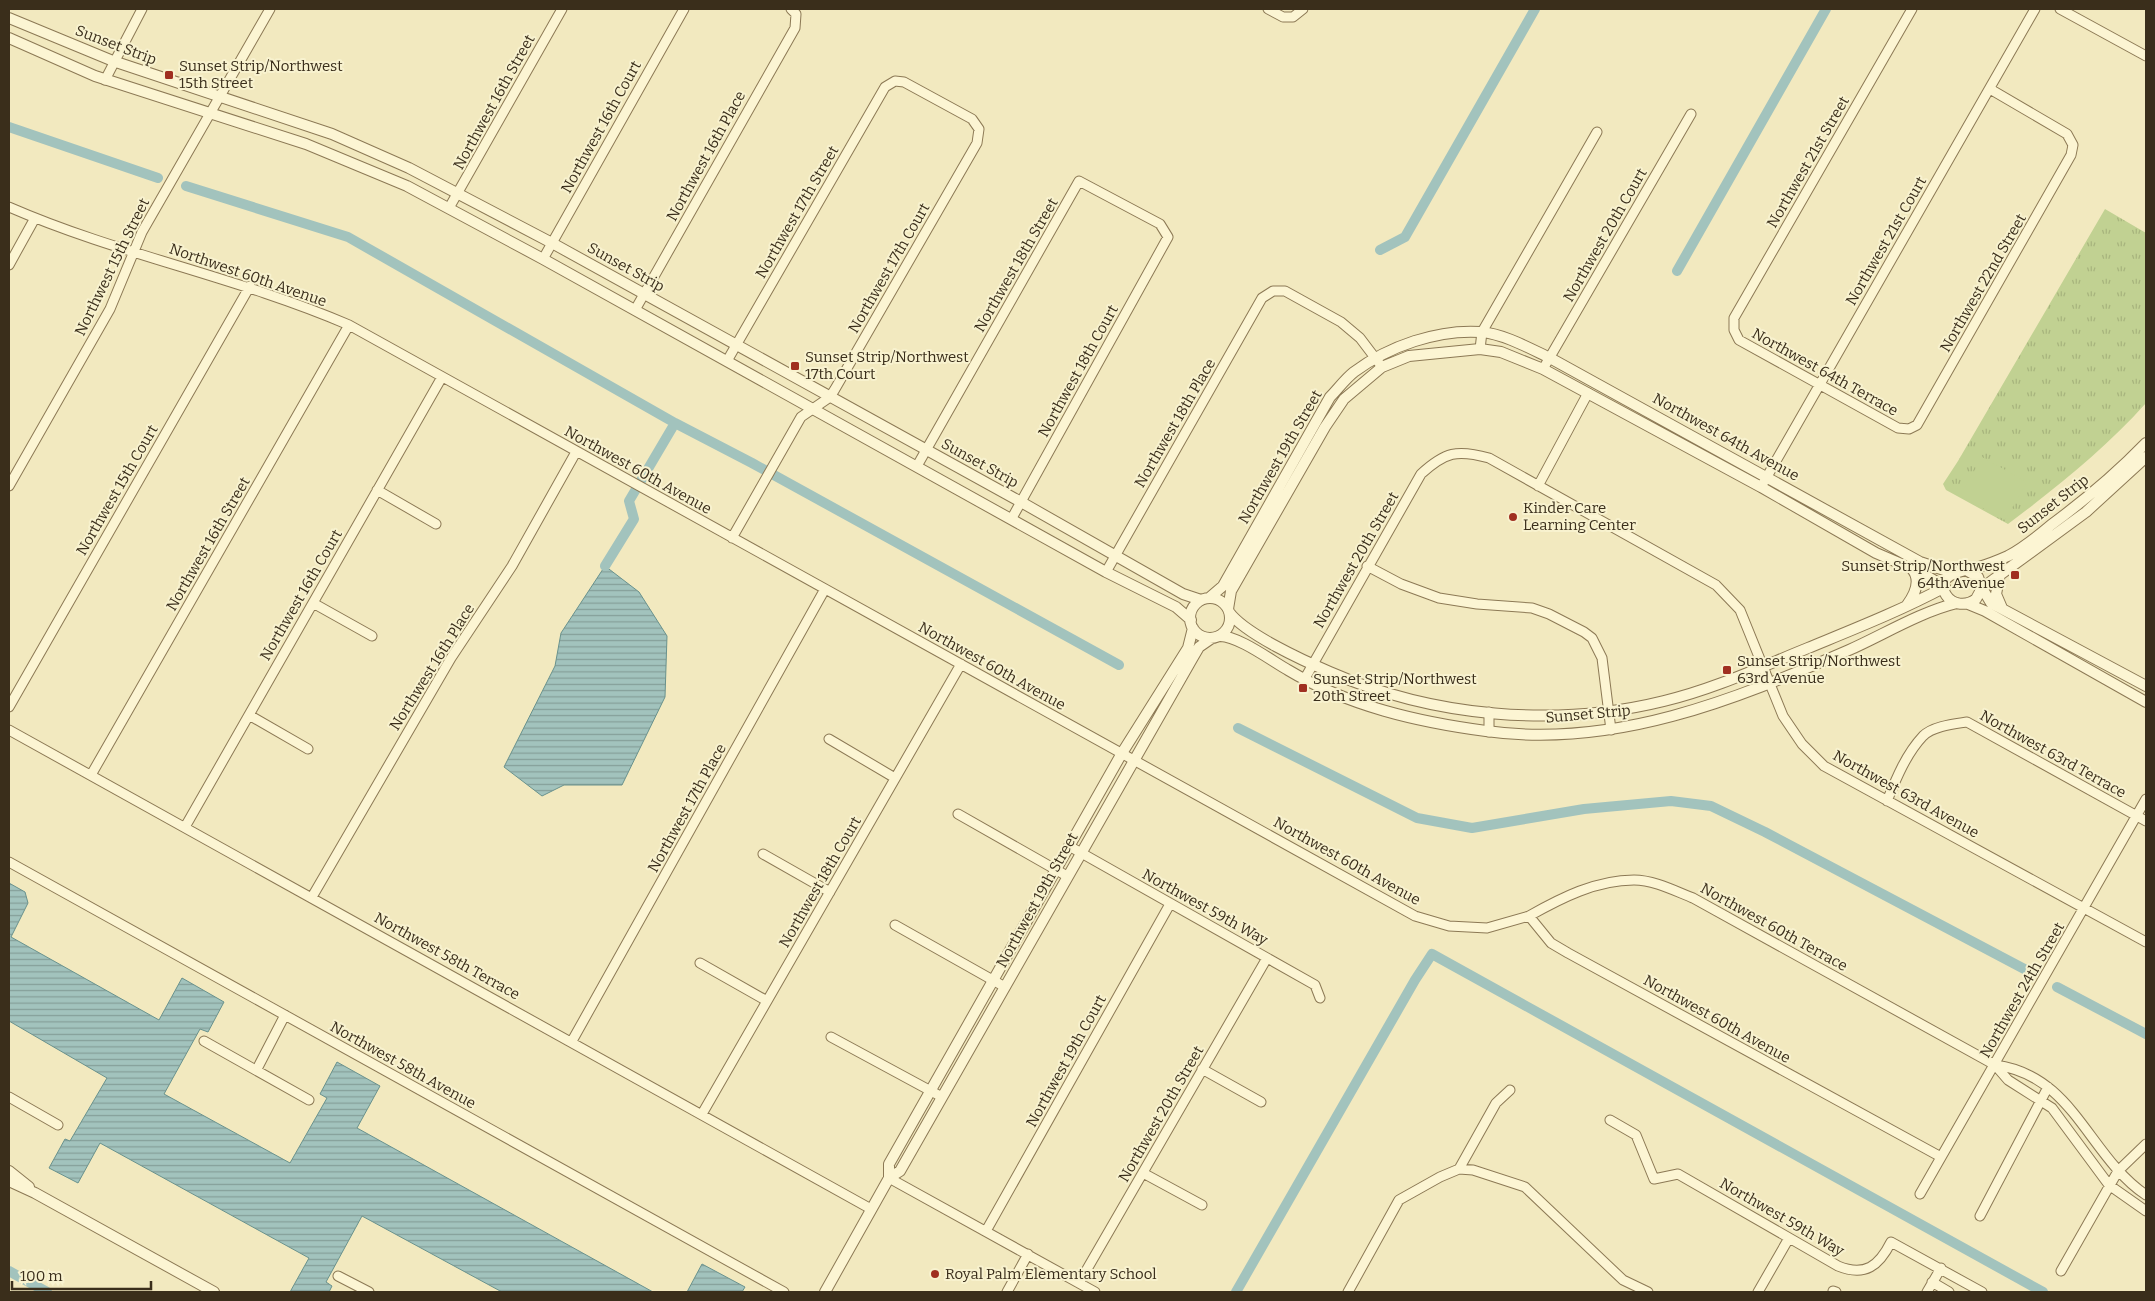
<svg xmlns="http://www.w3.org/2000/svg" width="2155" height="1301" viewBox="0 0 2155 1301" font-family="Bitter,serif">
<defs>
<pattern id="grass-tufts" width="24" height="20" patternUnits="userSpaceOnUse" patternTransform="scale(1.25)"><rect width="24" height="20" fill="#c1d192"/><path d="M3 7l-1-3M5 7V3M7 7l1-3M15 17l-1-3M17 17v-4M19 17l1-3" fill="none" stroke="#a7b47d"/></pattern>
<pattern id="water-rules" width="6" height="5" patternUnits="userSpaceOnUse" patternTransform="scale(1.25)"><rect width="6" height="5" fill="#a2c3bd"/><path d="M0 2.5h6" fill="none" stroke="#859f99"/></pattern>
</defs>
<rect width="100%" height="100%" fill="#f2e9bf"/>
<path fill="url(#grass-tufts)" d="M 2105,209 L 2146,233 L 2146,403 C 2105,449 2057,487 2008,524 L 1946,490 L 1943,484 L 1958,461 Z"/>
<path fill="#c1d192" d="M 1982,457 L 2027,482 L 2005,520 L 1960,496 Z"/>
<path fill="url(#water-rules)" stroke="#69928d" d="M 605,566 L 639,592 L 667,636 L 665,697 L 622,785 L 564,785 L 542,796 L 504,767 L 555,666 L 561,633 Z
M 9,883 L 25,892 L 28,903 L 11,937 L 159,1020 L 182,978 L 224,1002 L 208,1032 L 200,1029 L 164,1094 L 290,1163 L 327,1098 L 320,1094 L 337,1062 L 380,1086 L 357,1128 L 653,1292 L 502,1292 L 362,1216 L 326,1282 L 332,1286 L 329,1292 L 290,1292 L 309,1258 L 100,1143 L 78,1183 L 49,1168 L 65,1139 L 70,1141 L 107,1078 L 9,1021 Z
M 702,1264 L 745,1287 L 742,1292 L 687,1292 Z"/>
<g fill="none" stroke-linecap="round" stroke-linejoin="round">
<path stroke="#a2c3bd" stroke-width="10" d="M 9,127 L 158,178
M 186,186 L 348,237 L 675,423 L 752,463 L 1119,665
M 1380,250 L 1405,237 L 1535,9
M 1677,271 L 1826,9
M 605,566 L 634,519 L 629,501 L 675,423
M 1238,728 L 1417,818 L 1472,828 L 1584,809 L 1671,801 L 1711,806 L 1765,832 L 2030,972
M 2057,987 L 2146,1034
M 9,1271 L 47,1292
M 1236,1292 L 1415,980 L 1432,954 L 2043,1292"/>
<g stroke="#8c7955" stroke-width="11">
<path id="minor" d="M 1268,9 L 1283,17 L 1293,17 L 1303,9
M 1912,9 L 1734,318 L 1734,330 L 1739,340 L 1898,428 L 1909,429 L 1917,425 L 2071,155 L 2073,145 L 2067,134 L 1990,89
M 2060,9 L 2146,56
M 105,80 L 142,9
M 9,207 C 119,255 238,277 349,325 L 1415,916 L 1449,926 L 1487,928 L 1529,916 L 1551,943 L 1568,953 L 1941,1157
M 449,208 L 562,9
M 543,259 L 684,9
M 9,265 L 35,218
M 635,310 L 795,28 L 796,14 L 791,9
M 1480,349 L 1482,332 L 1597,132
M 727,361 L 885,87 L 895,81 L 904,82 L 972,119 L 979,129 L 977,143 L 835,389 L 830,397 L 801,417 L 732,538
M 1543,369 L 1691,114
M 917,466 L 1079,181 L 1160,224 L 1168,237 L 1012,518
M 9,486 L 110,309 L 142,232 L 270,9
M 1538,486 L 1588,393
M 1761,487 L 2035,9
M 377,490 L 436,524
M 1367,566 L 1401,584 L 1439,598 L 1477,604 L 1532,608 L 1549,614 L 1584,632 L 1592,638 L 1602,658 L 1611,730
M 1106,572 L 1262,298 L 1273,291 L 1285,291 L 1341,322 L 1360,338 L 1382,367
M 313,603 L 372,636
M 1304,680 L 1421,474 C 1445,452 1457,449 1489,458 L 1716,585 L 1740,610 L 1783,716 L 1802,744 L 1824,766 L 2146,942
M 9,707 L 250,286
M 249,715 L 308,749
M 9,730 L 871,1209
M 1489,732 L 1489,712
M 829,739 L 895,778
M 91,775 L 349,325
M 1887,801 C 1896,779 1906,754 1923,736 C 1933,726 1954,724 1967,722 L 2146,821
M 958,814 L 1067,876
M 185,827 L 442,377
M 1069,846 L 1315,985 L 1320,998
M 763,854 L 830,892
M 9,862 L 784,1292
M 312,897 L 451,658 L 512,566 L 576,452
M 1529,916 C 1561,898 1596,880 1634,880 C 1654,880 1675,891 1693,898 L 1995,1065 L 2008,1080 L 2052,1108 L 2109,1185 L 2146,1211
M 895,925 L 1005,987
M 700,963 L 767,1001
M 831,1037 L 942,1097
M 204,1041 L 309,1100
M 572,1041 L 825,589
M 1995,1065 C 2074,1075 2088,1156 2146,1195
M 257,1069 L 285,1015
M 1202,1069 L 1261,1102
M 9,1097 L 58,1125
M 702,1114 L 961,664
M 1610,1120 L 1636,1135 L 1654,1179 L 1678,1174 L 1838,1266 C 1865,1277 1879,1266 1891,1242 L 1982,1292
M 1459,1169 L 1473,1170 L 1525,1187 L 1623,1280 L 1648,1292
M 1143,1173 L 1202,1205
M 889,1178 L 1095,1292
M 1920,1194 L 2146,799
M 1980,1216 L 2048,1087
M 986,1231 L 1170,904
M 2061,1271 L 2118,1171 L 2146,1144
M 338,1276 L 369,1292
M 1932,1282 L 1949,1292
M 1079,1283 L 1267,958
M 1833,1291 L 1836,1292
M 1007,1292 L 1028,1254
M 1348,1292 L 1399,1200 L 1440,1177 L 1459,1169 L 1496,1103 L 1510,1090
M 1758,1292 L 1789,1238
M 1927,1292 L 1941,1268"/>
</g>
<g stroke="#8c7955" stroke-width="12">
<path id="tertiary" d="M 9,18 L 113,61 L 332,134 L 409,168 L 552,243 L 1021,502 L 1183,594 L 1201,600
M 9,38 L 95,76 L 306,144 L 407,186 L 543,259 L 1106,572 L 1176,607 L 1191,620
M 1966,570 L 1978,577 L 1982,588 L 1976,599 C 1967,606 1953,606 1946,595 C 1933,573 1967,570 1979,567 C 1989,564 1999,560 2008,556 C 2023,548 2038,536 2051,525 C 2085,500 2117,473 2146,443
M 2000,574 L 1996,594 L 2002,608
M 1982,588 L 2086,512 L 2146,457
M 1982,588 L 1991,603 L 2146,686
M 1209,598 L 1223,586 L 1330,397 C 1338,389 1345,379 1354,372 C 1389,346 1438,329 1481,332 C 1504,334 1529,348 1550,358 L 1920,562 L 1953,573
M1190 618a20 20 0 1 1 40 0a20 20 0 1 1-40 0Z
M 1968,604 L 1985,611 L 2146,702
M 1907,605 C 1915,594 1922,579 1911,568
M 1228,609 L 1231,591 L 1325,427 L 1344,399 L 1382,367 L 1409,356 L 1480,349 L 1501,352 L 1543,369 L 1761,487 L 1876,553 L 1920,572 L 1945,587
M 1229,612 C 1245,634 1304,661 1330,672 C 1433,717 1555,728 1664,701 C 1714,689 1761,667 1808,648 C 1854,629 1900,611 1945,587
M 1219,636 C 1237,635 1272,661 1288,670 C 1348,706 1418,722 1486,731 C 1614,749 1734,700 1849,650 C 1883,635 1920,612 1957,603
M 9,1171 L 29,1187
M 889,1178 L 889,1164 L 1122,753 L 1188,648 L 1193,628
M 9,1181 L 35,1193 L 214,1292
M 825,1292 L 889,1178 L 900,1171 L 1192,659 L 1199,647 L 1212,638"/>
</g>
<use href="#minor" stroke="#fcf5d3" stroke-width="9"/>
<use href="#tertiary" stroke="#fcf5d3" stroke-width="10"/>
</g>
<g fill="#a02f20" stroke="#f8f2cf" stroke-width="2">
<rect x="164" y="70" width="10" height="10" rx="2.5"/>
<rect x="790" y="361" width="10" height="10" rx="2.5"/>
<circle cx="1513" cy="517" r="5"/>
<rect x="2010" y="570" width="10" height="10" rx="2.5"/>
<rect x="1722" y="665" width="10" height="10" rx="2.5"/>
<rect x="1298" y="683" width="10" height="10" rx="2.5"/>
<circle cx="935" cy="1274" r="5"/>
</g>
<g text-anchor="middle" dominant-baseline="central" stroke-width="4" stroke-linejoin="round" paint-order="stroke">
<g font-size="15" fill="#3a2e1b" stroke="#f8f2cf">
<text transform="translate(116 45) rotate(21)">Sunset Strip</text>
<text transform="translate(494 102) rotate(-61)">Northwest 16th Street</text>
<text transform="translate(601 127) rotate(-61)">Northwest 16th Court</text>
<text transform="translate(706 156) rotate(-61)">Northwest 16th Place</text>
<text transform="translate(1808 162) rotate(-60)">Northwest 21st Street</text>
<text transform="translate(797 212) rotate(-60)">Northwest 17th Street</text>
<text transform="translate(1605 235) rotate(-60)">Northwest 20th Court</text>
<text transform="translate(1886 241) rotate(-60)">Northwest 21st Court</text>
<text transform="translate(1016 265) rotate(-60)">Northwest 18th Street</text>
<text transform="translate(112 267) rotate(-64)">Northwest 15th Street</text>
<text transform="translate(626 267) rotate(29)">Sunset Strip</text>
<text transform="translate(889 268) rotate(-60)">Northwest 17th Court</text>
<text transform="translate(248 275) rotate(19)">Northwest 60th Avenue</text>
<text transform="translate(1983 283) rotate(-60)">Northwest 22nd Street</text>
<text transform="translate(1078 371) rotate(-61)">Northwest 18th Court</text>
<text transform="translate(1825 372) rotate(29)">Northwest 64th Terrace</text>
<text transform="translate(1175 423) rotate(-60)">Northwest 18th Place</text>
<text transform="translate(1726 437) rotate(29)">Northwest 64th Avenue</text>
<text transform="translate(1280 457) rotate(-60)">Northwest 19th Street</text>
<text transform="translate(980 463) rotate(29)">Sunset Strip</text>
<text transform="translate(638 470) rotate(29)">Northwest 60th Avenue</text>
<text transform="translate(117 490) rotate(-60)">Northwest 15th Court</text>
<text transform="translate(2053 504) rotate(-38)">Sunset Strip</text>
<text transform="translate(208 544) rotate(-60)">Northwest 16th Street</text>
<text transform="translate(1356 560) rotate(-60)">Northwest 20th Street</text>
<text transform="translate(301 595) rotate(-60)">Northwest 16th Court</text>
<text transform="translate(992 666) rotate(29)">Northwest 60th Avenue</text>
<text transform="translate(432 667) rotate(-58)">Northwest 16th Place</text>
<text transform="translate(1588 714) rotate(-5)">Sunset Strip</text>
<text transform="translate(2053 754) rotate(29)">Northwest 63rd Terrace</text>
<text transform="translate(1906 794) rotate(29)">Northwest 63rd Avenue</text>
<text transform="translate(687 808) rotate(-61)">Northwest 17th Place</text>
<text transform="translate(1347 861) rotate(29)">Northwest 60th Avenue</text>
<text transform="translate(820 882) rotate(-60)">Northwest 18th Court</text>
<text transform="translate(1037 900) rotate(-61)">Northwest 19th Street</text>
<text transform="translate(1205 907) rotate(29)">Northwest 59th Way</text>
<text transform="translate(1774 927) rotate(29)">Northwest 60th Terrace</text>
<text transform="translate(447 956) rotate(29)">Northwest 58th Terrace</text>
<text transform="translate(2022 990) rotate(-60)">Northwest 24th Street</text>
<text transform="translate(1717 1019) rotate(29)">Northwest 60th Avenue</text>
<text transform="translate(1066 1061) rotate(-61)">Northwest 19th Court</text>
<text transform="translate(403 1065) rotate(29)">Northwest 58th Avenue</text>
<text transform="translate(1161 1114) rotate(-60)">Northwest 20th Street</text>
<text transform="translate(1782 1217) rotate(30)">Northwest 59th Way</text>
</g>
<g font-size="15" fill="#3a2e1b" stroke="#f8f2cf" text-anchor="start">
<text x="179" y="66">Sunset Strip/Northwest<tspan x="179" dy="17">15th Street</tspan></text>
<text x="805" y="357">Sunset Strip/Northwest<tspan x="805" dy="17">17th Court</tspan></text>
<text x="1523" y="508">Kinder Care<tspan x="1523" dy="17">Learning Center</tspan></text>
<text x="2005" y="566" text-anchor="end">Sunset Strip/Northwest<tspan x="2005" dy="17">64th Avenue</tspan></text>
<text x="1737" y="661">Sunset Strip/Northwest<tspan x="1737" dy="17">63rd Avenue</tspan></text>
<text x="1313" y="679">Sunset Strip/Northwest<tspan x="1313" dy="17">20th Street</tspan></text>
<text x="945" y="1274">Royal Palm Elementary School</text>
</g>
</g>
<rect width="2155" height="1301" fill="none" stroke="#3a2e1b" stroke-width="20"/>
<path d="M12 1281v8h139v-8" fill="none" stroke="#3a2e1b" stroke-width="2.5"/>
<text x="20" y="1281" font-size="15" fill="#3a2e1b" stroke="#f8f2cf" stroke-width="4" paint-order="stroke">100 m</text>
</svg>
